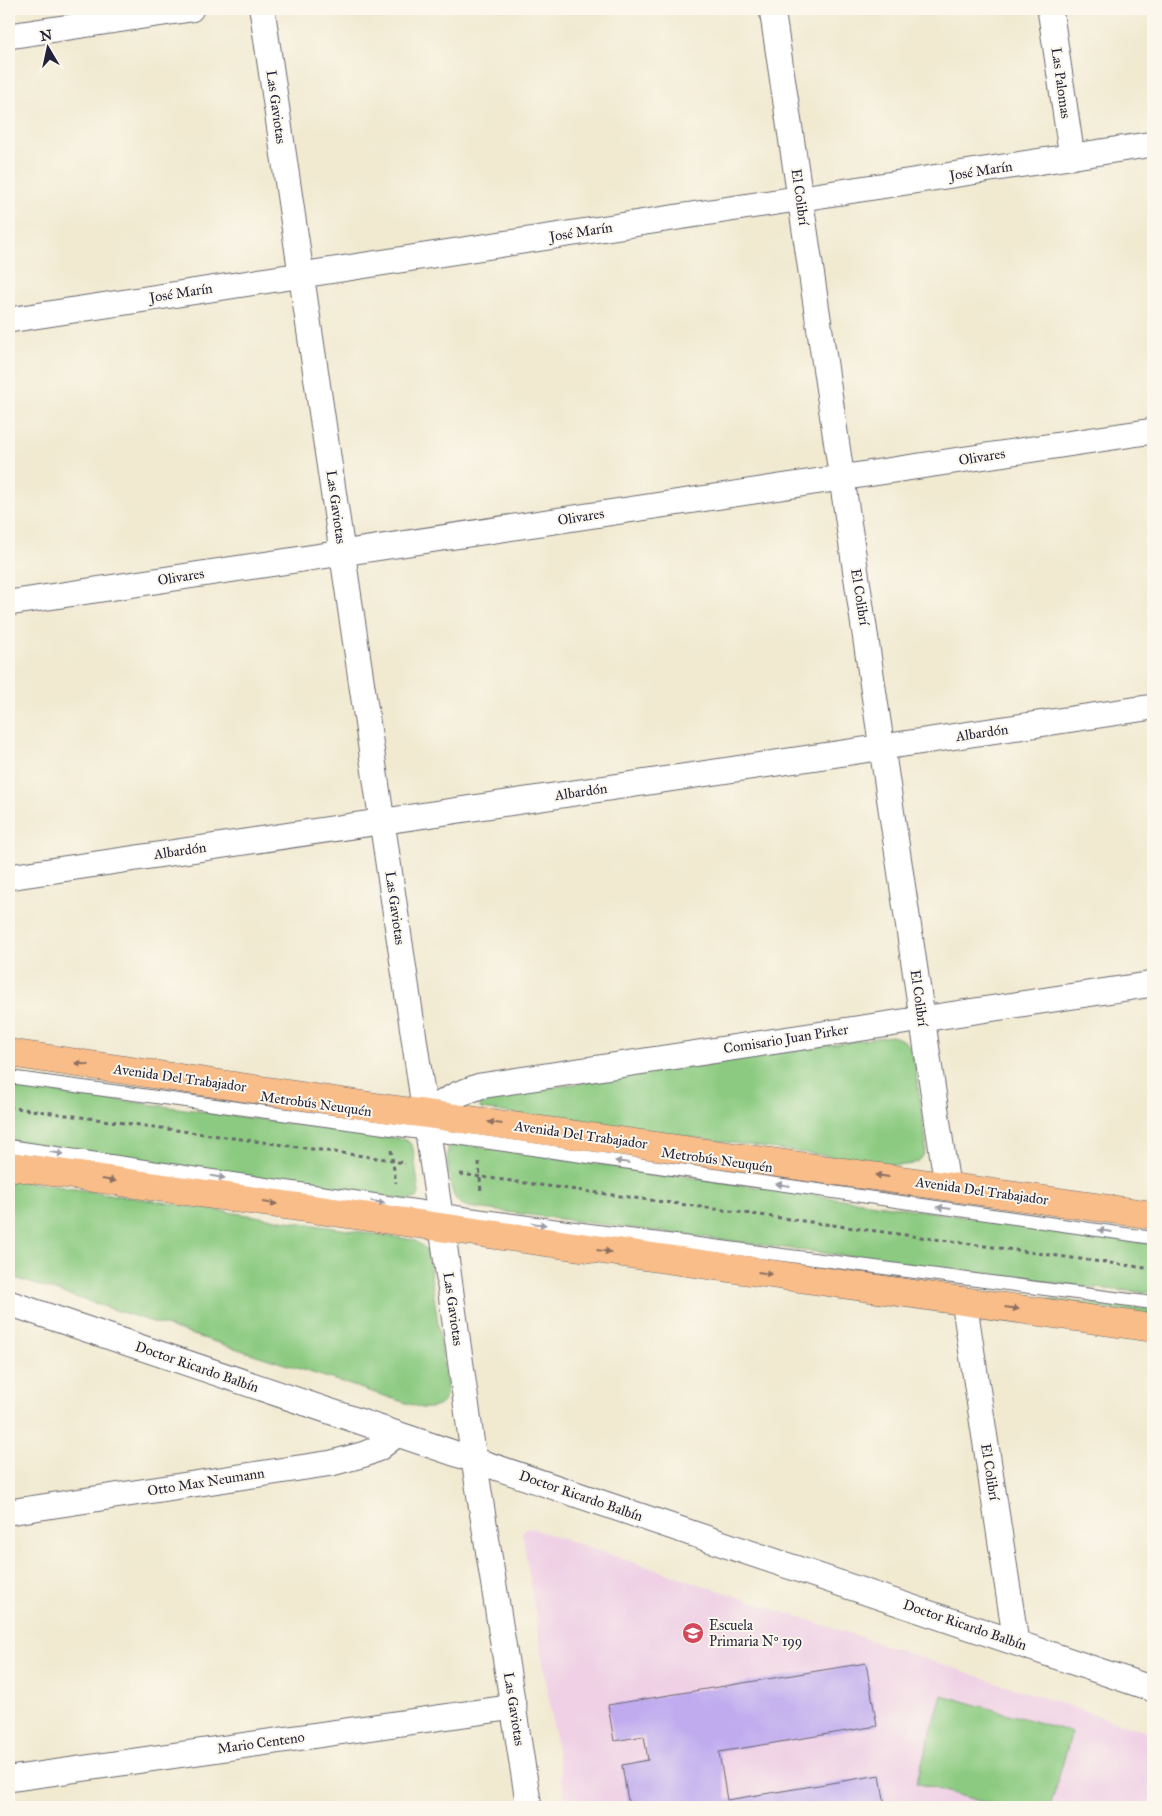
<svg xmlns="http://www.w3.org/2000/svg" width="1162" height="1816" viewBox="0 0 1162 1816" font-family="'IM FELL Great Primer',serif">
<rect width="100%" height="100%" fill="#fbf7ec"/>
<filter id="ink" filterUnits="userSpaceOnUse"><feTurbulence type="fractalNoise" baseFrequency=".02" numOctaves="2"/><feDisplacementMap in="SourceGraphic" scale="10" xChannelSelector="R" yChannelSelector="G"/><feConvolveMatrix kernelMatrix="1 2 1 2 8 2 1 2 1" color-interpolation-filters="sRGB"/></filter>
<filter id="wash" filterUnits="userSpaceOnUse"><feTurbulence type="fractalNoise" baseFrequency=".0096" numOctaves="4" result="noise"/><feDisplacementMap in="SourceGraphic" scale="20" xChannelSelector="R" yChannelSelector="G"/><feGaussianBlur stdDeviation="1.12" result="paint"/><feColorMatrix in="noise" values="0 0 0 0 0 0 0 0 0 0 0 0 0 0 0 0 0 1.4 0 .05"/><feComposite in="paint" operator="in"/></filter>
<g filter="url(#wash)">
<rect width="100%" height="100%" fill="#f1ead1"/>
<path fill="#efd0e5" d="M 527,1527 L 1153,1734 L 1153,1807 L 566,1807 L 522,1532 Z"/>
<path fill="#8bca80" stroke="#56765e" d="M 892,1036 C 903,1039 910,1043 913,1054 L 926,1140 C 927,1163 913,1166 894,1165 L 481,1109 L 479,1104 L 482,1098 L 876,1038 Z
M 9,1085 L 404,1139 L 409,1142 L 413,1148 L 419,1193 L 417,1198 L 407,1200 L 9,1140 Z
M 453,1143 L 1153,1244 L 1153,1293 L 1094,1288 L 468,1207 C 463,1205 459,1203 455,1198 C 450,1190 444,1152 450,1144 Z
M 9,1179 L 414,1240 L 426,1249 L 429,1262 L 447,1386 C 447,1404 439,1409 422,1408 L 9,1276 Z
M 991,1294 L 1153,1309 L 1153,1316 Z
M 942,1695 L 1072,1732 L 1050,1807 L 1000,1807 L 916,1783 Z"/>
<g id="blocks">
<path fill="#c0abef" d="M 866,1663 L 877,1726 L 719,1752 L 727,1800 L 880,1775 L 885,1807 L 658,1807 L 657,1805 L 629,1807 L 622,1765 L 648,1760 L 644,1736 L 614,1741 L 608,1705 Z"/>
</g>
</g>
<g filter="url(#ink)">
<use href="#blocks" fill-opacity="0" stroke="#6a6870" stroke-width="1"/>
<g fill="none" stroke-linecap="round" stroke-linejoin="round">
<g stroke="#6a6870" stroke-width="14">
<path id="lane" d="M 9,1077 L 428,1134 L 1153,1238
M 9,1146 L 483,1216 L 1153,1303"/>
</g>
<g stroke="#6a6870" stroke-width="27">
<path id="street" d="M 262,9 L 442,1228 L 474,1460 L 529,1807
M 772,9 L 947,1185
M 1050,9 L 1072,157
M 9,36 L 191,9
M 9,320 L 1153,144
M 9,603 L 1153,431
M 9,877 L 1153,707
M 425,1113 L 456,1095 L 480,1086 L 1153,984
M 964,1301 L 1016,1642
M 9,1303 L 1153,1689
M 9,1512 L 332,1463 L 365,1454 L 379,1448 L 397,1434
M 9,1779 L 514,1707"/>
</g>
<g stroke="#6a6870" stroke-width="29">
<path id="primary" d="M 9,1053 L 383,1108 L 1153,1215
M 9,1166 L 1153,1328"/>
</g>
<path stroke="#6a6870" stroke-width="3" stroke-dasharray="4 4" stroke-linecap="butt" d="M 9,1107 L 392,1160 L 405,1164
M 391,1150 L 396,1183
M 479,1162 L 481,1194
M 460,1174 L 1153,1269"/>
<use href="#lane" stroke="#fff" stroke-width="12"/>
<use href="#street" stroke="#fff" stroke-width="25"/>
<use href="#primary" stroke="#f8bd89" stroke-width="28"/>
</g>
<defs><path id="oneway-solid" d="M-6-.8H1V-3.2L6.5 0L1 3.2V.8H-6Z" transform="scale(1.25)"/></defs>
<g fill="#8d7062">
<use href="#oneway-solid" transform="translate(82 1064) rotate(-172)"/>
<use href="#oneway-solid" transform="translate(495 1123) rotate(-172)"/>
<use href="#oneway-solid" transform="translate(882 1176) rotate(-172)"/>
<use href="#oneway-solid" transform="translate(109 1180) rotate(8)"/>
<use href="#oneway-solid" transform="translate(270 1203) rotate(8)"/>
<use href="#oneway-solid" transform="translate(604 1251) rotate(8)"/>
<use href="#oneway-solid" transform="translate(765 1273) rotate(8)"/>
<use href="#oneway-solid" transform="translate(1012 1308) rotate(8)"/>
</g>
<g fill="#9c9ca7">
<use href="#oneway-solid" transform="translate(57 1153) rotate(9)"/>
<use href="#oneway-solid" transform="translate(622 1162) rotate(-172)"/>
<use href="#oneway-solid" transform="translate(218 1177) rotate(9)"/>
<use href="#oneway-solid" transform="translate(783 1185) rotate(-172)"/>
<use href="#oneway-solid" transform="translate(378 1202) rotate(9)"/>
<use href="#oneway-solid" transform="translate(944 1208) rotate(-172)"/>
<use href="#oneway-solid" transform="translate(539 1224) rotate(7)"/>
<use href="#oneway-solid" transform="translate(1105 1231) rotate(-172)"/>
</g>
</g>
<defs>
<g id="school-disc" transform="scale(1.125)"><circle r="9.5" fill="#d1495b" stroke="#fbf7ec"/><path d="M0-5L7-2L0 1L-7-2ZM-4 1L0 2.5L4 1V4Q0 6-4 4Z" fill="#fff"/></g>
</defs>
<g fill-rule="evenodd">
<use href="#school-disc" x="693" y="1633"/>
</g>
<g text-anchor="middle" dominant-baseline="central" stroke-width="4" stroke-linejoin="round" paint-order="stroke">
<g font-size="14" fill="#22223b" stroke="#fbf7ec">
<text transform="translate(1061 83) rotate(82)">Las Palomas</text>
<text transform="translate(276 107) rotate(82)">Las Gaviotas</text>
<text transform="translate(981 171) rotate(-9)">José Marín</text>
<text transform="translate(800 197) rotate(82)">El Colibrí</text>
<text transform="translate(581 232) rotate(-9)">José Marín</text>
<text transform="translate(181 293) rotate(-9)">José Marín</text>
<text transform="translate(982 457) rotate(-9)">Olivares</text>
<text transform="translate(336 507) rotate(82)">Las Gaviotas</text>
<text transform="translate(581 517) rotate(-9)">Olivares</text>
<text transform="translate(181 577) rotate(-9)">Olivares</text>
<text transform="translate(860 597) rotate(81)">El Colibrí</text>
<text transform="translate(982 733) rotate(-8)">Albardón</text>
<text transform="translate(581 792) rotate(-8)">Albardón</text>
<text transform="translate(180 851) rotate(-8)">Albardón</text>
<text transform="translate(395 908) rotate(82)">Las Gaviotas</text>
<text transform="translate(919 998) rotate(82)">El Colibrí</text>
<text transform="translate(786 1039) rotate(-9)">Comisario Juan Pirker</text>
<text transform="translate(180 1078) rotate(8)">Avenida Del Trabajador</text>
<text transform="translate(316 1104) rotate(8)">Metrobús Neuquén</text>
<text transform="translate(581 1135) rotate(8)">Avenida Del Trabajador</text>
<text transform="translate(717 1160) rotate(8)">Metrobús Neuquén</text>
<text transform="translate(982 1191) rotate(8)">Avenida Del Trabajador</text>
<text transform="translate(453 1309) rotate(82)">Las Gaviotas</text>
<text transform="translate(197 1367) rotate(19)">Doctor Ricardo Balbín</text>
<text transform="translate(990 1472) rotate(81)">El Colibrí</text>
<text transform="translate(206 1482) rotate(-9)">Otto Max Neumann</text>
<text transform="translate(581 1496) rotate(19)">Doctor Ricardo Balbín</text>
<text transform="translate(965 1625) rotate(19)">Doctor Ricardo Balbín</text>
<text transform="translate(514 1709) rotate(81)">Las Gaviotas</text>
<text transform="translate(261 1743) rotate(-8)">Mario Centeno</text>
</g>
<g font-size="14" fill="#22223b" stroke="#fbf7ec" text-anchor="start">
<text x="709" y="1625">Escuela<tspan x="709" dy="16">Primaria Nº 199</tspan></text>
</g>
</g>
<rect width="1162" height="1816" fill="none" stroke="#fbf7ec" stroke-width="30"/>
<g transform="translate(48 48) rotate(351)" stroke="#fbf7ec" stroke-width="4" paint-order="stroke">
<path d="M0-4L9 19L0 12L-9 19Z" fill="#22223b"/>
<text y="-8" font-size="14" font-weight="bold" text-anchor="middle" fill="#22223b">N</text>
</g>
</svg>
